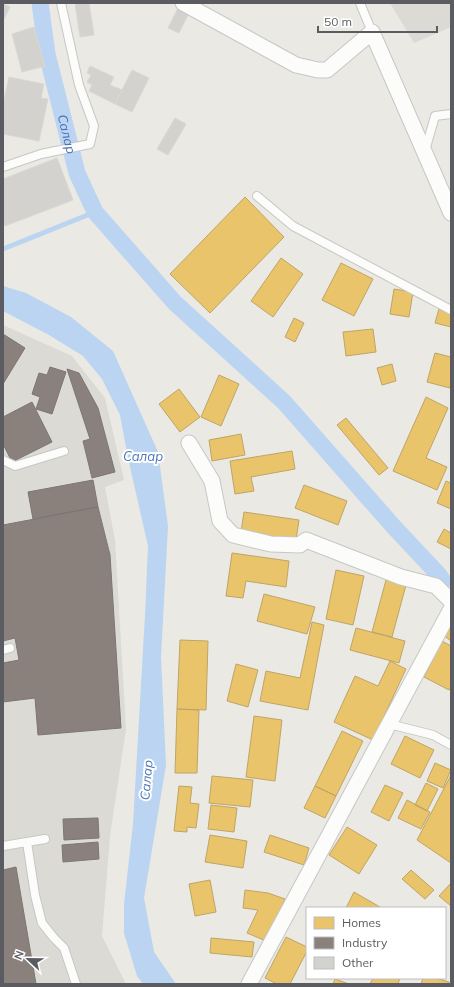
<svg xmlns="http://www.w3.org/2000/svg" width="454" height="987" viewBox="0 0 454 987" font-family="Mulish,sans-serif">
<rect width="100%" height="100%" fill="#eae9e4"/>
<path fill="#dbdad5" d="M 390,3 L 451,3 L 451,27 L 414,43 Z
M 3,325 L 72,356 L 105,398 L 124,480 L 105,487 L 115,540 L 126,729 L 110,836 L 102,936 L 126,984 L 3,984 Z"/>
<path fill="#bad4f1" d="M 3,286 L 26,293 L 71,317 L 113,351 L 158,452 L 168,526 L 161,657 L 166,765 L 144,898 L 154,952 L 176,984 L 143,984 L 137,976 L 124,933 L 124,904 L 133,824 L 145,615 L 148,546 L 128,458 L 120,415 L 102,379 L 83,356 L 49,335 L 3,311 Z"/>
<path fill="#e9c46a" stroke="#bea567" d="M 245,197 L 284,237 L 210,313 L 170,274 Z
M 281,258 L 303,274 L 273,317 L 251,301 Z
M 341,263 L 373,279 L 354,316 L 322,300 Z
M 394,289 L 413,292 L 409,317 L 390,314 Z
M 439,309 L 451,312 L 451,327 L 435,323 Z
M 294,318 L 304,323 L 295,342 L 285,337 Z
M 373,329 L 376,352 L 346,356 L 343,332 Z
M 435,353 L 451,357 L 451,381 L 450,388 L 427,382 Z
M 392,364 L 396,381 L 382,385 L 377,368 Z
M 219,375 L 239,384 L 221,426 L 201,417 Z
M 179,389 L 200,417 L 180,432 L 159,404 Z
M 426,397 L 448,408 L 426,458 L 447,467 L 437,490 L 393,471 Z
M 346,418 L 388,468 L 379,475 L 337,425 Z
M 241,434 L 245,455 L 212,461 L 209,440 Z
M 292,451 L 295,469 L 251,477 L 254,491 L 235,494 L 230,461 Z
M 446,481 L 451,483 L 451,509 L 437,503 Z
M 304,485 L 347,501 L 338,525 L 295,508 Z
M 244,512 L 299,520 L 296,540 L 241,532 Z
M 444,529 L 451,533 L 451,549 L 437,542 Z
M 232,553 L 289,561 L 286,587 L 246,581 L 243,598 L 226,596 Z
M 336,570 L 364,576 L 353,625 L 326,619 Z
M 386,580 L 406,585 L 392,637 L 372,632 Z
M 264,594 L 315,607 L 307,634 L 257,621 Z
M 312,622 L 324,625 L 308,710 L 260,701 L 266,671 L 300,678 Z
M 451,622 L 451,641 L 442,634 Z
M 356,628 L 405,641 L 399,663 L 350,650 Z
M 180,640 L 208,641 L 206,710 L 177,709 Z
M 442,641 L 451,646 L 451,686 L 449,690 L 424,677 Z
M 390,661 L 406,669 L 373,740 L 334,722 L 355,676 L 378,686 Z
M 236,664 L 258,670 L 248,707 L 227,701 Z
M 177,709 L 199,710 L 197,773 L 175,773 Z
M 254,716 L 282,720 L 275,781 L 246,777 Z
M 342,731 L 363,741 L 336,796 L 315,786 Z
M 405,736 L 434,750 L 420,778 L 391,764 Z
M 435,763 L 451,770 L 443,788 L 427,781 Z
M 451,775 L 451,863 L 417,840 Z
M 212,776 L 253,780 L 250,807 L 209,803 Z
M 426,783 L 438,789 L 427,811 L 415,805 Z
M 385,785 L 403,793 L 389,821 L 371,812 Z
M 179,786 L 192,787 L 190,803 L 199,804 L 196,828 L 187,827 L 187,832 L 174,831 Z
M 315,786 L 336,796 L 325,818 L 304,808 Z
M 407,800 L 430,812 L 421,829 L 398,818 Z
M 211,805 L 237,808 L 234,832 L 208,829 Z
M 347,827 L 377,845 L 359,874 L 329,855 Z
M 210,835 L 247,841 L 243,868 L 205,862 Z
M 270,835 L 309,848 L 304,865 L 264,852 Z
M 411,870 L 434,890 L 425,899 L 402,879 Z
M 210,880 L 216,912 L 195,916 L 189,884 Z
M 451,883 L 451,906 L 439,896 Z
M 245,890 L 268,893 L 285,899 L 266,941 L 247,933 L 258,910 L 243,908 Z
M 354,892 L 380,907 L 379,908 L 346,908 Z
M 286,937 L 307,947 L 307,951 L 290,984 L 277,984 L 265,978 Z
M 211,938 L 254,942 L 252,957 L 210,953 Z
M 373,978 L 400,978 L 398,984 L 370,984 Z
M 423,978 L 435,978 L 449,982 L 449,984 L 421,984 Z
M 335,979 L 349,984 L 333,984 Z"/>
<path fill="#8a817c" stroke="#7c7674" d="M 3,334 L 25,348 L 3,384 Z
M 50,367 L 66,372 L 52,414 L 36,409 L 40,397 L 32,394 L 39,373 L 47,375 Z
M 67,369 L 79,373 L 98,408 L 115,472 L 92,478 L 83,441 L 90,439 Z
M 32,402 L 52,442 L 12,462 L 3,444 L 3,417 Z
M 93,480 L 98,507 L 33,519 L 28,492 Z
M 98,507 L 110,555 L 121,728 L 38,735 L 35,698 L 3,702 L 3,663 L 19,660 L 15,638 L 3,641 L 3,525 Z
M 98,818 L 99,838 L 64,840 L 63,819 Z
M 98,842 L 99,859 L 63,862 L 62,845 Z
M 16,867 L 36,984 L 3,984 L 3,870 Z"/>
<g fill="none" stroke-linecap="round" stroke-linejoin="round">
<path stroke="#bad4f1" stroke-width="5" d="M 3,249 L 95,212"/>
<path stroke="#bad4f1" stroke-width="17" id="s1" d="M 40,3 L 47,54 L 77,173 L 95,212 L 175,303 L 284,402 L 393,526 L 439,575 L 443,581"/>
</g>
<path fill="#d3d2cf" stroke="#d9d8d4" d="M 75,3 L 89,3 L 94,35 L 80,37 Z
M 3,4 L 10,7 L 3,21 Z
M 178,8 L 189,13 L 179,33 L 168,28 Z
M 34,27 L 45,66 L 22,72 L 12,34 Z
M 90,66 L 114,77 L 110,85 L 122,90 L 115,104 L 89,91 L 92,85 L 87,82 L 91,75 L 87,73 Z
M 132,70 L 149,78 L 132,112 L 115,104 Z
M 9,77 L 44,84 L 41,98 L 48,99 L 39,141 L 3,134 L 3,104 Z
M 175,118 L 186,124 L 168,155 L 157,149 Z
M 57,158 L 73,200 L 5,226 L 3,222 L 3,179 Z"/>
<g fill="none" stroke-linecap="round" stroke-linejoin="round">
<g stroke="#c6c7c6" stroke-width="10">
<path id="service" d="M 360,3 L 372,32
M 425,151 L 435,116 L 451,114
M 3,167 L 41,154 L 90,144 L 94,126 L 79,85 L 61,3
M 257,196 L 293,226 L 451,310
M 3,460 L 15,466 L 64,451
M 3,650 L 10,648
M 389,724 L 433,735 L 451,745
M 27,842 L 35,895 L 42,923 L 54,938 L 64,948 L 76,984
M 3,846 L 45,839"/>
</g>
<g stroke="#c6c7c6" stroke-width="17">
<path id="minor" d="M 183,3 L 296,65 L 318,70 L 327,70 L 372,32 L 451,213
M 189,443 L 212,481 L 220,521 L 233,535 L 271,544 L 300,545 L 306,540 L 401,577 L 436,586 L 451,601
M 249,984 L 451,609"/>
</g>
<use href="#service" stroke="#fcfcfb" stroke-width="8"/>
<use href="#minor" stroke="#fcfcfb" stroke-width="15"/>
</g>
<g text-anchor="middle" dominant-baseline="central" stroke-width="4" stroke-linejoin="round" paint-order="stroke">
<g font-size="13" font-style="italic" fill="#4b75b8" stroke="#fff">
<text stroke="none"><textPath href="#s1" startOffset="134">Салар</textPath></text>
<text x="143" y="456">Салар</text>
<text transform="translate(146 780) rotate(-85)">Салар</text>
</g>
</g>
<rect width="454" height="987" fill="none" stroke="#5a5c61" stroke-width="8"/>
<rect x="306" y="907" width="140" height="72" fill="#ffffff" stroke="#bdbec0"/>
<rect x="314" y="917" width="20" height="12" fill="#e9c46a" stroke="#bdbec0"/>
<text x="342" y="927" font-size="12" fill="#5a5c61">Homes</text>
<rect x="314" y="937" width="20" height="12" fill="#8a817c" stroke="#bdbec0"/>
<text x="342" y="947" font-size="12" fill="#5a5c61">Industry</text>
<rect x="314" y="957" width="20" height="12" fill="#d3d2cf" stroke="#bdbec0"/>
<text x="342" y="967" font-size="12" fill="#5a5c61">Other</text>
<g transform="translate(28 959) rotate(292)" stroke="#ffffff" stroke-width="3" paint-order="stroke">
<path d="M0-3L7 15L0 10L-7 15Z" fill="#5a5c61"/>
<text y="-6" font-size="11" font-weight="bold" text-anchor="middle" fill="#5a5c61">N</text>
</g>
<path d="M318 26v6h119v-6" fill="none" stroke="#5a5c61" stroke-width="2"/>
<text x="324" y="26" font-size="12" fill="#5a5c61" stroke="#ffffff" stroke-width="3" paint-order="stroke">50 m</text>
</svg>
